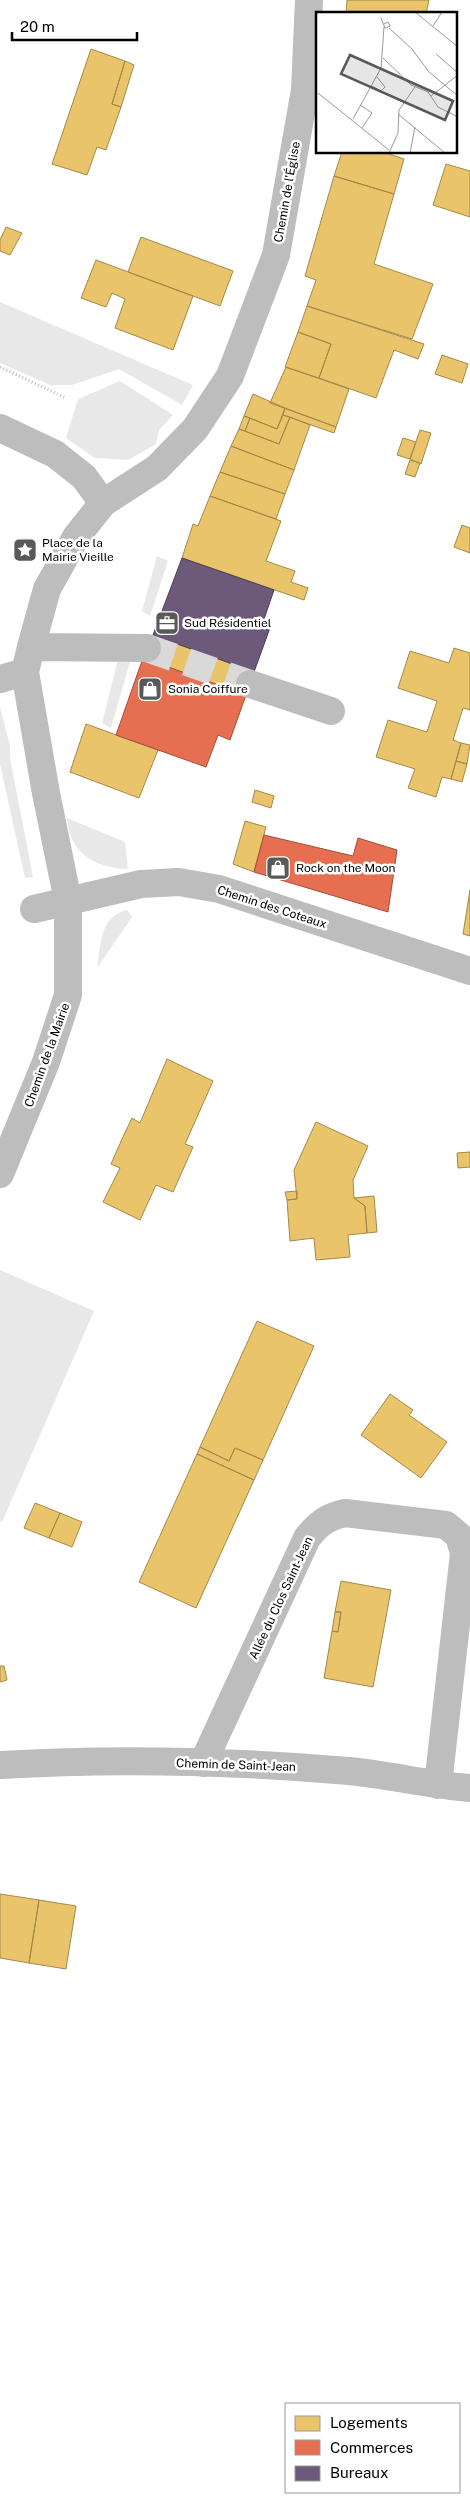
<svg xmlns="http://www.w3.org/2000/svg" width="470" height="2503" viewBox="0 0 470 2503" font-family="'Public Sans',sans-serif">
<rect width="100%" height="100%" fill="#fff"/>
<path fill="#e8e8e8" d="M 0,301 L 0,302 L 193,385 L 182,405 L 119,369 L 72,385 L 50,385 L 0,363 Z
M 120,381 L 173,415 L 159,430 L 156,444 L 128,460 L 95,458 L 66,438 L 78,399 Z
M 157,556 L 168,561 L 150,616 L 142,611 Z
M 120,651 L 132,655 L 111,728 L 102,723 Z
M 0,707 L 10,746 L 10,758 L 33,877 L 25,878 L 0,764 Z
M 67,818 L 125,842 L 128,869 C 95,868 70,854 67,818 Z
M 127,910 L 132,917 L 97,968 C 101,945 99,917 127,910 Z
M 0,1270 L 94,1311 L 2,1522 L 0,1521 Z"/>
<path fill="#e9c46a" stroke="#a3894a" d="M 347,0 L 429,0 L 426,14 L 346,14 Z
M 91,49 L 125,61 L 112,104 L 121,107 L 106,150 L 97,147 L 87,175 L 52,164 Z
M 125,61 L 134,65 L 121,107 L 112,104 Z
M 342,152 L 383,152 L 404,159 L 394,194 L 334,176 Z
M 446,164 L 470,171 L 470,217 L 433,205 Z
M 334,176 L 394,194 L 374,264 L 433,284 L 412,339 L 307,306 L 316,280 L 305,276 Z
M 6,227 L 22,233 L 10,255 L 0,251 L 0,240 Z
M 141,237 L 233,271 L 220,306 L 128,272 Z
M 96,260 L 193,296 L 173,350 L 115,328 L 125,299 L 112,293 L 106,307 L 81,298 Z
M 307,306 L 424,344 L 418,359 L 394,350 L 376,398 L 319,378 L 331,344 L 298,332 Z
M 298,332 L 331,344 L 319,378 L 285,367 Z
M 442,355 L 468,364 L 462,383 L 435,374 Z
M 286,367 L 349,389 L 336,427 L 270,403 Z
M 253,394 L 285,408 L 277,429 L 244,416 Z
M 285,408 L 336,427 L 334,433 L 283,415 Z
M 283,415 L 290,417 L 279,444 L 245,431 L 250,418 L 277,429 Z
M 244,416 L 250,418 L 245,431 L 239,429 Z
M 290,417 L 310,425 L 294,470 L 231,446 L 239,429 L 279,444 Z
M 420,430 L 431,433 L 421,464 L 410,459 Z
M 403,438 L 416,442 L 410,459 L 397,455 Z
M 231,446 L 294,470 L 285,494 L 220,472 Z
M 410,460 L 420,463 L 415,477 L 405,474 Z
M 220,472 L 285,494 L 276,519 L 210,496 Z
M 210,496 L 281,521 L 266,561 L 295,571 L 291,582 L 308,588 L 304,600 L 182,558 L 193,524 L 198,526 Z
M 462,525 L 470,528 L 470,553 L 454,547 Z
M 153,635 L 254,672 L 246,695 L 143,658 Z
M 454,648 L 470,653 L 470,710 L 463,708 L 453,740 L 461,743 L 451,779 L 442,777 L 436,797 L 408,788 L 415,769 L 376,757 L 388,720 L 427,732 L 437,701 L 398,688 L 410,651 L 449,663 Z
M 86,724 L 158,750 L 139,798 L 70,772 Z
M 461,743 L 470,745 L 467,764 L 456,761 Z
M 456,761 L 467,764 L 462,782 L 451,779 Z
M 255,790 L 274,796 L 271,808 L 252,802 Z
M 245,821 L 266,827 L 254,872 L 233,864 Z
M 470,890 L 470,936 L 463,934 Z
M 167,1059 L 213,1081 L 185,1144 L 193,1147 L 173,1192 L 156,1185 L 140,1220 L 103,1202 L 120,1168 L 111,1164 L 122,1139 L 132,1118 L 140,1123 Z
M 316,1122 L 368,1146 L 353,1180 L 354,1198 L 365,1206 L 367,1233 L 348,1235 L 350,1257 L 316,1260 L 314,1238 L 290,1241 L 287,1200 L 297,1199 L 294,1170 Z
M 470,1152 L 470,1167 L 458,1168 L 457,1153 Z
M 297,1191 L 297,1199 L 287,1200 L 285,1192 Z
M 374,1196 L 377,1232 L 367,1233 L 365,1206 L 354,1198 Z
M 257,1321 L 314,1346 L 263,1460 L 235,1448 L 229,1461 L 200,1447 Z
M 390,1394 L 413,1410 L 409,1415 L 447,1442 L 421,1478 L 361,1435 Z
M 200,1447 L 229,1461 L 235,1448 L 263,1460 L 254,1480 L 197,1454 Z
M 197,1454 L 254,1480 L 196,1608 L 139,1582 Z
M 35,1503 L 60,1513 L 49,1538 L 24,1528 Z
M 60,1513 L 82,1522 L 72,1547 L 49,1538 Z
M 341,1581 L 391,1590 L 373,1687 L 324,1678 L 332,1631 L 338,1632 L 341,1612 L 335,1612 Z
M 335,1612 L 341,1612 L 338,1632 L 332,1631 Z
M 0,1666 L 4,1666 L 7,1680 L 0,1682 Z
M 0,1894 L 39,1900 L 29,1963 L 0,1958 Z
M 39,1900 L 76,1906 L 66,1969 L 29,1963 Z"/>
<path fill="#e76f51" stroke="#a24e39" d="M 143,658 L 246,695 L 230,740 L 218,735 L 206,767 L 116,735 Z
M 264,835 L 353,856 L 358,838 L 397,850 L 388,912 L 254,872 Z"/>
<path fill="#6d597a" stroke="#4c3e55" d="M 182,558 L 274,590 L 263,622 L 271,625 L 254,672 L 153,635 Z"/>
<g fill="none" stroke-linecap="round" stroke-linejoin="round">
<path stroke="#d9d9d9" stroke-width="28" stroke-dasharray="28 14" stroke-linecap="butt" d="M 147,648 L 250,684"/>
<path stroke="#b8b8b8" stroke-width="3" stroke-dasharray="1 2.5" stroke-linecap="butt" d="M 0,367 L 66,398"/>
<path stroke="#bdbdbd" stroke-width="28" d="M 0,428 L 55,454 L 84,477 L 103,503
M 31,647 L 147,648
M 0,679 L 25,672
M 250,684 L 331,711
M 34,909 L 141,884 L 179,882 L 219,889 L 470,971
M 0,1174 L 46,1062 L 68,995 L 68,901 L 46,793 L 25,672 L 31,647 L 47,589 L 76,537 L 103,503 L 157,468 L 195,429 L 230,376 L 276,255 L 305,90 L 309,0
M 203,1763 L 307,1538 C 318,1524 327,1517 345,1513 L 446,1525 L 459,1536 L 464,1553 L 438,1785
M 0,1765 C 116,1758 233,1761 349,1771 C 390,1775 430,1785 470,1788"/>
</g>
<defs>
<g id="sight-square" transform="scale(1.25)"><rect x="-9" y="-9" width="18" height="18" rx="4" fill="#595959" stroke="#fff"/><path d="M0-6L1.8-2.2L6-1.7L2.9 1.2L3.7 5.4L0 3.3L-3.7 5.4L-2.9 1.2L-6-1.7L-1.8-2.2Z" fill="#fff"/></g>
<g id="office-square" transform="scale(1.25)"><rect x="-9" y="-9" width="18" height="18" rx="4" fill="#595959" stroke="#fff"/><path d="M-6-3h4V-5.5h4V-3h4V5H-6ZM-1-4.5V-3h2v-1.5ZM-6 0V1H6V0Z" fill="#fff"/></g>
<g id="shop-square" transform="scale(1.25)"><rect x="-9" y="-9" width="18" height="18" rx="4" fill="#595959" stroke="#fff"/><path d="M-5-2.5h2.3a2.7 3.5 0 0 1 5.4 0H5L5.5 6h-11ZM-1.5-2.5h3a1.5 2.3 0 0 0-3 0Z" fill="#fff"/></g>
</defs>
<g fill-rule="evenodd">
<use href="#sight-square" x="25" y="550"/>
<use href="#office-square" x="167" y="623"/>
<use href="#shop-square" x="150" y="689"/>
<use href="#shop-square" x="278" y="868"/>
</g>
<g text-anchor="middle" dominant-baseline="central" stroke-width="5" stroke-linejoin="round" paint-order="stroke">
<g font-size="12" fill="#000" stroke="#fff">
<text transform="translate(287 192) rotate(-80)">Chemin de l'Église</text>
<text transform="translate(272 907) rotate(18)">Chemin des Coteaux</text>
<text transform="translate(47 1055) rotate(-70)">Chemin de la Mairie</text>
<text transform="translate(281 1598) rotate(-65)">Allée du Clos Saint-Jean</text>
<text transform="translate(236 1765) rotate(2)">Chemin de Saint-Jean</text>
</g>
<g font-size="12" fill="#000" stroke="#fff" text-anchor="start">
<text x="42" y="543">Place de la<tspan x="42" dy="14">Mairie Vieille</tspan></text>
<text x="184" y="623">Sud Résidentiel</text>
<text x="168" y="689">Sonia Coiffure</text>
<text x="296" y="868">Rock on the Moon</text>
</g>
</g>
<g transform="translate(316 12)">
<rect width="141" height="141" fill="#fff"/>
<path fill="none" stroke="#999" stroke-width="1" d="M 99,0 L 142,35M 65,6 L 69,16 L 74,14 L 72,10 L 68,12M 117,14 L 126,0M 73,16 L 96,37 L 113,60 L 142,84M 120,42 L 142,61M 67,46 L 95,73 L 112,80 L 122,95 L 142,105M 56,74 L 65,79 L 69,75 L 61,65M 2,81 L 73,138M 115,84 L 142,63M 44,93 L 56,101 L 46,116M 82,102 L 129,141M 37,107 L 65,56 L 68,15M 73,141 L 82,121 L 83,98 L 99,75M 94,141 L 99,115"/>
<path fill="#595959" fill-opacity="0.15" stroke="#595959" stroke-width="2.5" d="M 34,43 L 137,89 L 129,108 L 25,62 Z"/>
<rect width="141" height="141" fill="none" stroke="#000" stroke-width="2.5"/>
</g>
<rect x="285" y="2403" width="175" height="90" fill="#ffffff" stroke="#999999"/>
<rect x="295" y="2416" width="25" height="15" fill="#e9c46a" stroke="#999999"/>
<text x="330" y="2428" font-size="15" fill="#000000">Logements</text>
<rect x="295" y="2440" width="25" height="15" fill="#e76f51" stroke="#999999"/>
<text x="330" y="2453" font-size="15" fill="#000000">Commerces</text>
<rect x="295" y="2466" width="25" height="15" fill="#6d597a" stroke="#999999"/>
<text x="330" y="2478" font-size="15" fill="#000000">Bureaux</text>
<path d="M12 32v8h125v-8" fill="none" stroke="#000000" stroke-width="2.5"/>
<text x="20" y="32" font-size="15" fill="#000000" stroke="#ffffff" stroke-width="4" paint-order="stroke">20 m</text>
</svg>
